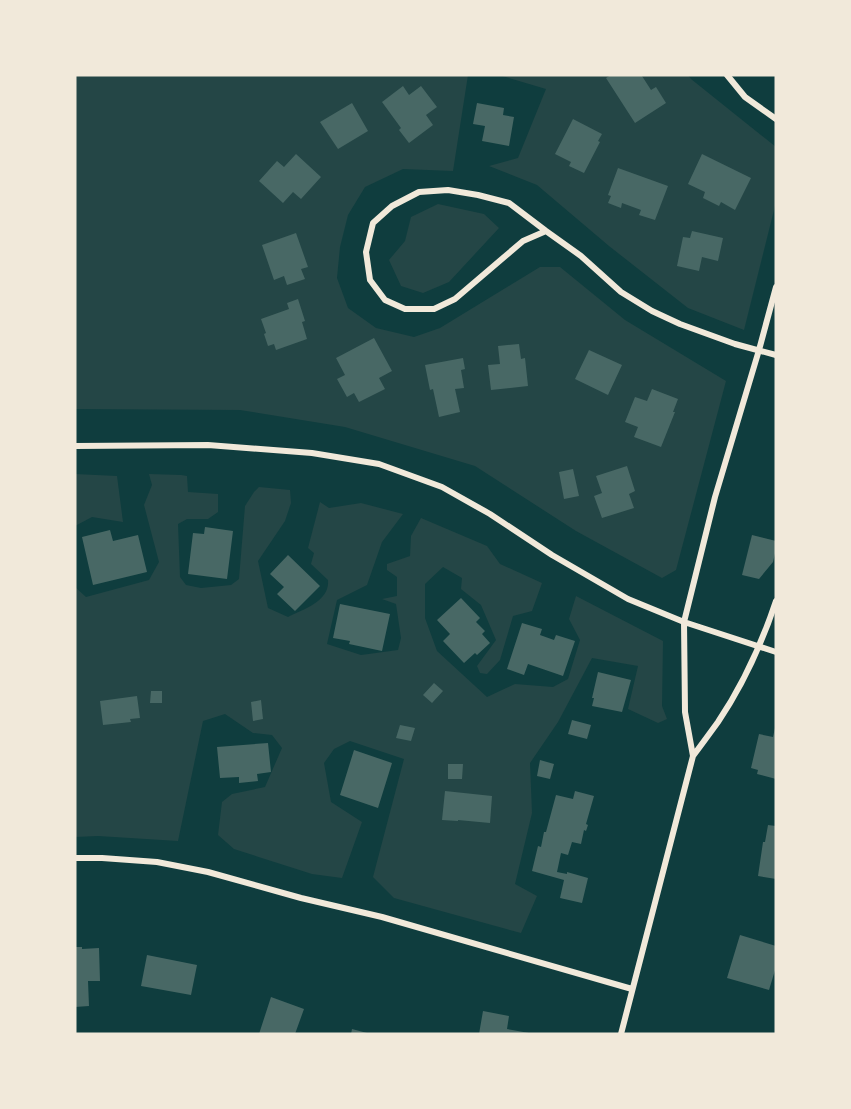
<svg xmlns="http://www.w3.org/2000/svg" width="851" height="1109" viewBox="0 0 851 1109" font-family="Arial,sans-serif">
<rect width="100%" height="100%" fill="#0f3d3e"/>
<path fill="#244646" d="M 75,75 L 468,75 L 453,171 L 403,169 L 365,187 L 348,215 L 340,247 L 337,278 L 348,308 L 376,328 L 414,337 L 440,328 L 540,267 L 560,267 L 625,320 L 726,381 L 676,570 L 662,578 L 576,531 L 475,466 L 345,427 L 240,410 L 75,409 Z
M 499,75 L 688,75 L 691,79 L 776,147 L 776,202 L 744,330 L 688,308 L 609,246 L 537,185 L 489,166 L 518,158 L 546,89 Z
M 438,204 L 484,214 L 499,228 L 449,282 L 423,293 L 401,286 L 389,260 L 405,241 L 411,217 Z
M 75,474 L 117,476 L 123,522 L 92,517 L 75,526 Z
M 149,474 L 181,475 L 187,476 L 188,492 L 218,494 L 218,512 L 208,519 L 187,519 L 178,524 L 180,577 L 186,585 L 201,588 L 231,585 L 239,579 L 245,506 L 254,492 L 259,487 L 290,490 L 291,503 L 285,521 L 258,561 L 268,608 L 288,617 C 304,609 330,601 328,580 L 311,564 L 314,553 L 308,548 L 320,502 L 329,508 L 361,503 L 403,514 L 382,542 L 367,585 L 337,600 L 327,644 L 361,655 L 398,650 L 401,638 L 396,604 L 382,599 L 397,596 L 397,577 L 387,570 L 387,564 L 410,556 L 411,536 L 421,518 L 487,546 L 500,564 L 542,583 L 532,611 L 513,616 L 500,660 L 487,674 L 480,673 L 477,666 L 496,640 L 481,605 L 461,589 L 462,578 L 443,567 L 425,584 L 425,618 L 437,651 L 487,697 L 515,684 L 553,687 L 568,679 L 580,640 L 569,619 L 576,596 L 663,641 L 662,706 L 667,719 L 658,723 L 628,709 L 638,666 L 592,658 L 558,722 L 530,763 L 532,813 L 515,884 L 537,896 L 521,933 L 394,898 L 373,877 L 404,759 L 350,741 L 334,749 L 324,763 L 331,802 L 362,822 L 342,878 L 312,874 L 234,849 L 218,835 L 222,802 L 232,794 L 265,787 L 282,748 L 272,735 L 253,733 L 225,714 L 203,721 L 178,841 L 98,836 L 75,837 L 75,587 L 86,597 L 149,580 L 159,562 L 144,505 L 152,485 Z"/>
<path fill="#486865" d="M 611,75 L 644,75 L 642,76 L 651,90 L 656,87 L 666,103 L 635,123 L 606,78 Z
M 403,86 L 409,95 L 421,86 L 437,107 L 426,115 L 433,125 L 409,143 L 399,130 L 401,128 L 382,102 Z
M 352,103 L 368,131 L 338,149 L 320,122 Z
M 477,103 L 504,108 L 503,115 L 514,117 L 509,146 L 482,141 L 485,126 L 473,124 Z
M 573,119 L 602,134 L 598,141 L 600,142 L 584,173 L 569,166 L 571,162 L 555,154 Z
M 296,154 L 321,177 L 301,199 L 293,192 L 283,203 L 259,181 L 277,161 L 284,167 Z
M 702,154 L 751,178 L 735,210 L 721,202 L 719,206 L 703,198 L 705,192 L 688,184 Z
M 618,168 L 668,186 L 655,220 L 639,215 L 641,210 L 622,203 L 621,208 L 608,203 L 611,196 L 608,195 Z
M 692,231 L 723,238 L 718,261 L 702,257 L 699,271 L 677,266 L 683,237 L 690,238 Z
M 296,233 L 308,267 L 301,269 L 305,279 L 287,285 L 284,276 L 274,280 L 262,245 Z
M 298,299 L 305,321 L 302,322 L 307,339 L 276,350 L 274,344 L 268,346 L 264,334 L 266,333 L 261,319 L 289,309 L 287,303 Z
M 374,338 L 392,371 L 379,378 L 385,389 L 359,402 L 354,393 L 347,397 L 337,379 L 345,375 L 336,358 Z
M 519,344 L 521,359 L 525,358 L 528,386 L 491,390 L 488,365 L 500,364 L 498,346 Z
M 589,350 L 622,365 L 608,395 L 575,379 Z
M 463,358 L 465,369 L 461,370 L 464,388 L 455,389 L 460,412 L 439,417 L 433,389 L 430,390 L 425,365 Z
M 652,389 L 678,399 L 673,412 L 675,412 L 661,447 L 634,437 L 638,427 L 625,422 L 635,397 L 647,401 Z
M 627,466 L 635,491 L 629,494 L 634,508 L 602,518 L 594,496 L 602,493 L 596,476 Z
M 573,469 L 579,496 L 564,499 L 559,472 Z
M 205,527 L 233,531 L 227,579 L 188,574 L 193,533 L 204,534 Z
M 110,530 L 113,541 L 138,535 L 147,572 L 93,585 L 82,537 Z
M 752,535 L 776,541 L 776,549 L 773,562 L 759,579 L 742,575 Z
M 288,555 L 320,586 L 295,611 L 277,594 L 284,587 L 270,574 Z
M 461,598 L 480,618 L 476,622 L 485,631 L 482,634 L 490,643 L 477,655 L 475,653 L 464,663 L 443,641 L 450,634 L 437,620 Z
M 340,604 L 390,614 L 382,651 L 349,644 L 350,641 L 333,638 Z
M 522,623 L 542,629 L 540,635 L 554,640 L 556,635 L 575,641 L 563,676 L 528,664 L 524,675 L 507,669 Z
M 598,672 L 631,680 L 622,712 L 592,706 L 594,698 L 592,698 Z
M 434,683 L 443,691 L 432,703 L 423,695 Z
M 151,691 L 162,691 L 162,703 L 150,703 Z
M 137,696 L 140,718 L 130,719 L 131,722 L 103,725 L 100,701 Z
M 261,700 L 263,719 L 253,721 L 251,702 Z
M 572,720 L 591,725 L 587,739 L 568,734 Z
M 400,725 L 415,728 L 411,741 L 396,738 Z
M 775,728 L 776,728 L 776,779 L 757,774 L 758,770 L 751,768 L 759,734 L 773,737 Z
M 268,743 L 271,772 L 257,774 L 258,781 L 239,783 L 239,777 L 220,778 L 217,747 Z
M 354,750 L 392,763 L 378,808 L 340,795 Z
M 540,760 L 554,764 L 550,779 L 537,776 Z
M 448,764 L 463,764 L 462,779 L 448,779 Z
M 445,791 L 492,796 L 490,823 L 458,820 L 458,821 L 442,820 Z
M 575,791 L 594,796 L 586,824 L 588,825 L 586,831 L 584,830 L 581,844 L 572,842 L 568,855 L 561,853 L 557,872 L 567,874 L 567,872 L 588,878 L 582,903 L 560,898 L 564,880 L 532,871 L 538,846 L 541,847 L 544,832 L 546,832 L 556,795 L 573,799 Z
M 768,825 L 776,826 L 776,879 L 758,876 L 763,842 L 765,842 Z
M 740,935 L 776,946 L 776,967 L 769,990 L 727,978 Z
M 75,947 L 82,947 L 82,949 L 99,948 L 100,981 L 88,981 L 89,1006 L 75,1007 Z
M 147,955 L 197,965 L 191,995 L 141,986 Z
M 271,997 L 304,1009 L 295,1034 L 259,1034 Z
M 483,1011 L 509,1016 L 507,1029 L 529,1033 L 529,1034 L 479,1034 Z
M 352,1029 L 367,1033 L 367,1034 L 351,1034 Z"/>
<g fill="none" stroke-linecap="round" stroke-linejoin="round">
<path stroke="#f1e9da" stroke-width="6" d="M 727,75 L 745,97 L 776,119
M 546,231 L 523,241 L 455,299 L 434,309 L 405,309 L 385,300 L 370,280 L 366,252 L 373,223 L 392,206 L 419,192 L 448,190 L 478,195 L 509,203 L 546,231 L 581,256 L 621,292 L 652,311 L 680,324 L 735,344 L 776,355
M 75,446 L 208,445 L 312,453 L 379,464 L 442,487 L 490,514 L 552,555 L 628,599 L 684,622 L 776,652
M 693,756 L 685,712 L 684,622 L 715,497 L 759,350 L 776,287
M 75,858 L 102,858 L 157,862 L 208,872 L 301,898 L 382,917 L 632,989
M 621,1034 L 693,756 C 702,744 710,733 718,722 C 743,685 762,643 776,601"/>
</g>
<rect width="851" height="1109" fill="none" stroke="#f1e9da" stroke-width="153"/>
</svg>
